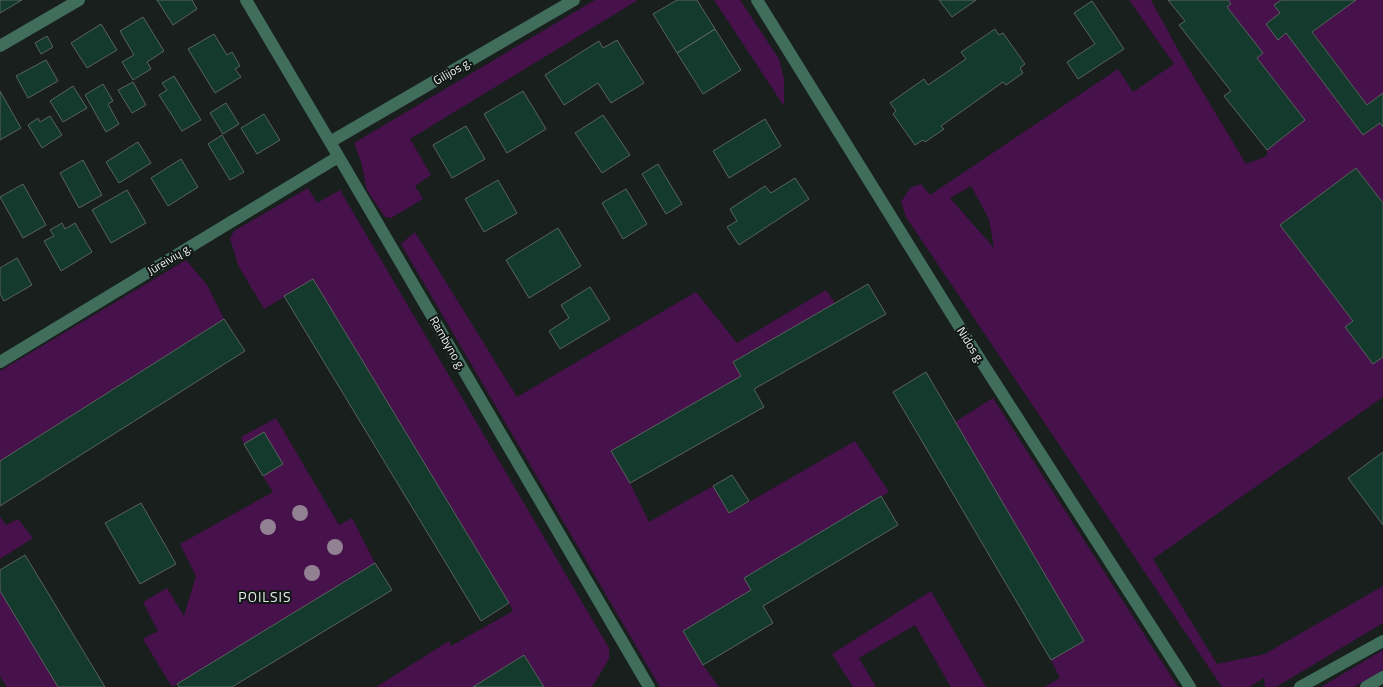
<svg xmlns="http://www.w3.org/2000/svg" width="1383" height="687" viewBox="0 0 1383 687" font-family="'Titillium Web',sans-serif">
<rect width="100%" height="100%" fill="#181f1c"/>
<path fill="#47114c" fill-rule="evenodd" d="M 595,0 L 638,0 L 410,139 L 431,175 L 415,186 L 423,199 L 391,218 L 385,217 L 367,190 L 361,162 L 354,143 Z
M 714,0 L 740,0 L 779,59 L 784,79 L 784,106 Z
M 1129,0 L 1151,0 L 1183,59 L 1246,164 L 1267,156 L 1267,150 L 1305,120 L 1257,58 L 1263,53 L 1227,7 L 1231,4 L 1228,0 L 1281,0 L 1274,5 L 1280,13 L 1278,39 L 1286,33 L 1363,135 L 1380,123 L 1383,127 L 1383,203 L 1356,168 L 1280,225 L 1353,321 L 1345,327 L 1373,364 L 1383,357 L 1383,397 L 1153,559 L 1217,664 L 1265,654 L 1383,586 L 1383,623 L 1276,687 L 1265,687 L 1264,678 L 1249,687 L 1222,687 L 906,217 L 901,202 L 910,188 L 921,184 L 930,195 L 1118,69 L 1133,92 L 1174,64 ZM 971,186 L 989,219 L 994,248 L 950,198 Z
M 1356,0 L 1383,0 L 1383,93 L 1367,105 L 1313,32 Z
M 308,188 L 317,203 L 340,190 L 609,648 L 609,659 L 592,687 L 544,687 L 524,655 L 473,687 L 376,687 L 449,641 L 451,646 L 513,611 L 509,603 L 313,280 L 264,309 L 238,265 L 230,238 L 234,231 Z
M 415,232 L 517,397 L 696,292 L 737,343 L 826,290 L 835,303 L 733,362 L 741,376 L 612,451 L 630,483 L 649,522 L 713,486 L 730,513 L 855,441 L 889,492 L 744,578 L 751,590 L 683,631 L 703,665 L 719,687 L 660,687 L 401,244 Z
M 186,260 L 207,285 L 224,319 L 0,461 L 0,371 Z
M 993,398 L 1178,687 L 1044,687 L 1060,678 L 1051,660 L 1084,641 L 955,422 Z
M 276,418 L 339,525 L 352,518 L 375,563 L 172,687 L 143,639 L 158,631 L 143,602 L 167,588 L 184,616 L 196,576 L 180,544 L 273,492 L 263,476 L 283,464 L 264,433 L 244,444 L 241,437 Z
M 0,517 L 6,525 L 18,519 L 33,538 L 0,559 Z
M 0,591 L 58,687 L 7,687 L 0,676 Z
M 931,591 L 986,687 L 951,687 L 915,625 L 859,658 L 876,687 L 853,687 L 832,654 Z
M 1383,650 L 1383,670 L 1354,687 L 1321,687 Z"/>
<path fill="#133a2d" stroke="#5a635f" d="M 0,0 L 22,0 L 0,13 Z
M 157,0 L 192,0 L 197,9 L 173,25 Z
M 677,0 L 697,0 L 715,29 L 677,53 L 653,14 Z
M 939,0 L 976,0 L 952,17 Z
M 1168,0 L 1228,0 L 1231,4 L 1227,7 L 1263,53 L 1257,58 L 1305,120 L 1267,150 L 1224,96 L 1231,91 L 1179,25 L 1185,21 Z
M 1281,0 L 1356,0 L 1312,32 L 1367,105 L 1383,93 L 1383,127 L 1380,123 L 1363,135 L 1286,33 L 1278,40 L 1266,24 L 1280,13 L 1274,5 Z
M 1092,1 L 1124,49 L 1078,79 L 1067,62 L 1095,44 L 1074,13 Z
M 143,17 L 164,51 L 147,62 L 151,69 L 133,80 L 122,62 L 134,55 L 120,31 Z
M 101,24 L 117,50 L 87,68 L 71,43 Z
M 715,29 L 741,70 L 703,94 L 677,53 Z
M 995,29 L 999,35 L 1003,33 L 1025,64 L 1020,68 L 1023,73 L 1006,85 L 1003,82 L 941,126 L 944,129 L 925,142 L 923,140 L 915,145 L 893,114 L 896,111 L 890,103 L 924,79 L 928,85 L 966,59 L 961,52 Z
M 214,34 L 227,55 L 232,52 L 240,66 L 235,69 L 241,77 L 215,93 L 188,49 Z
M 47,36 L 53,47 L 41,54 L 35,43 Z
M 617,40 L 644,83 L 611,103 L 598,83 L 564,105 L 545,75 L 599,41 L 603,48 Z
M 46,60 L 58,81 L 28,98 L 16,76 Z
M 174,76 L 201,120 L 182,131 L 159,95 L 167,90 L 162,83 Z
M 133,82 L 146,105 L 132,113 L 118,90 Z
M 103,84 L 113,101 L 108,104 L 119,124 L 106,132 L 85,95 Z
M 73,86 L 87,108 L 63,122 L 50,101 Z
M 0,91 L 21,128 L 0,140 Z
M 523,91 L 546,129 L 507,153 L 484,114 Z
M 226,103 L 239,124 L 223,134 L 210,113 Z
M 264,114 L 280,140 L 257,154 L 241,128 Z
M 603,115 L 630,155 L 602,173 L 575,133 Z
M 50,116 L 62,135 L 42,148 L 28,125 L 38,118 L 40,122 Z
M 765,119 L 781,146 L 729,178 L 713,151 Z
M 466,126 L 485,159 L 452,178 L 433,145 Z
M 222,135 L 244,172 L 230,180 L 208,144 Z
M 138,142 L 151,163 L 119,183 L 106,162 Z
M 181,159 L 198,187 L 168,206 L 151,178 Z
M 83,160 L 102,195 L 79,208 L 60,173 Z
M 658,164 L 682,204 L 666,214 L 642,174 Z
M 1356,168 L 1383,203 L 1383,357 L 1373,364 L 1345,327 L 1353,321 L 1280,225 Z
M 795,178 L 809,199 L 739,245 L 727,227 L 737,221 L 730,209 L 765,186 L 771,193 Z
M 498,180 L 517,213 L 484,232 L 465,199 Z
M 23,184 L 46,225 L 23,238 L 0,197 Z
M 626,189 L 647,224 L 623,239 L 602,203 Z
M 127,190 L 146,223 L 111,243 L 92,210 Z
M 62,223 L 65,229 L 75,223 L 92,252 L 61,271 L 44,241 L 54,236 L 50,230 Z
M 558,228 L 581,266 L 529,298 L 506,260 Z
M 17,258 L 32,285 L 4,301 L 0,294 L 0,268 Z
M 313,279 L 509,603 L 481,621 L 284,296 Z
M 868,284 L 886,314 L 754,389 L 764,407 L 630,483 L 611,451 L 741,376 L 733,362 Z
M 590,287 L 610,319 L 560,349 L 549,331 L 569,318 L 561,305 Z
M 224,319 L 245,351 L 0,506 L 0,461 Z
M 926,372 L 1084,641 L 1051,660 L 893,392 Z
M 264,432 L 283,464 L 263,476 L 244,444 Z
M 1383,452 L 1383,525 L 1348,478 Z
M 732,475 L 749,501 L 729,513 L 713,486 Z
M 881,496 L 898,525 L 763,606 L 773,623 L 703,665 L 683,631 L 751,590 L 744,578 Z
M 141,503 L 176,564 L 140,584 L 105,523 Z
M 25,555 L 105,687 L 58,687 L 0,591 L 0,570 Z
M 375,563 L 392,590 L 232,687 L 179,687 L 177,684 Z
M 524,655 L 544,687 L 473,687 Z"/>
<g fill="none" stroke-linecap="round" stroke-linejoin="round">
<path stroke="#406d5c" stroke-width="12" d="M 246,0 L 330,142 L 649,687
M 757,0 L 967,339 L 1190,687
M 0,46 L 79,0
M 330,142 L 574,0
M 0,362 L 338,157
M 1300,687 L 1383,641
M 1366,687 L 1383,677"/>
</g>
<g fill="#918193">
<circle cx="300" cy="513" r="8"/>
<circle cx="268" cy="527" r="8"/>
<circle cx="335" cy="547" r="8"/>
<circle cx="312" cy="573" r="8"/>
</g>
<g text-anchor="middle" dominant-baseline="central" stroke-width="4" stroke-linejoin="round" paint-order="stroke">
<g font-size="12" fill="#eaefed" stroke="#0f1613">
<text transform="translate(452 71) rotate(-30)">Gilijos g.</text>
<text transform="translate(169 259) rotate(-31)">Jūreivių g.</text>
<text transform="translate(448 343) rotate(60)">Rambyno g.</text>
<text transform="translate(971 345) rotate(58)">Nidos g.</text>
</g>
<g font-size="14" letter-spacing="1" fill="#eaefed" stroke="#0f1613">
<text x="265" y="596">POILSIS</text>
</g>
</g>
</svg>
